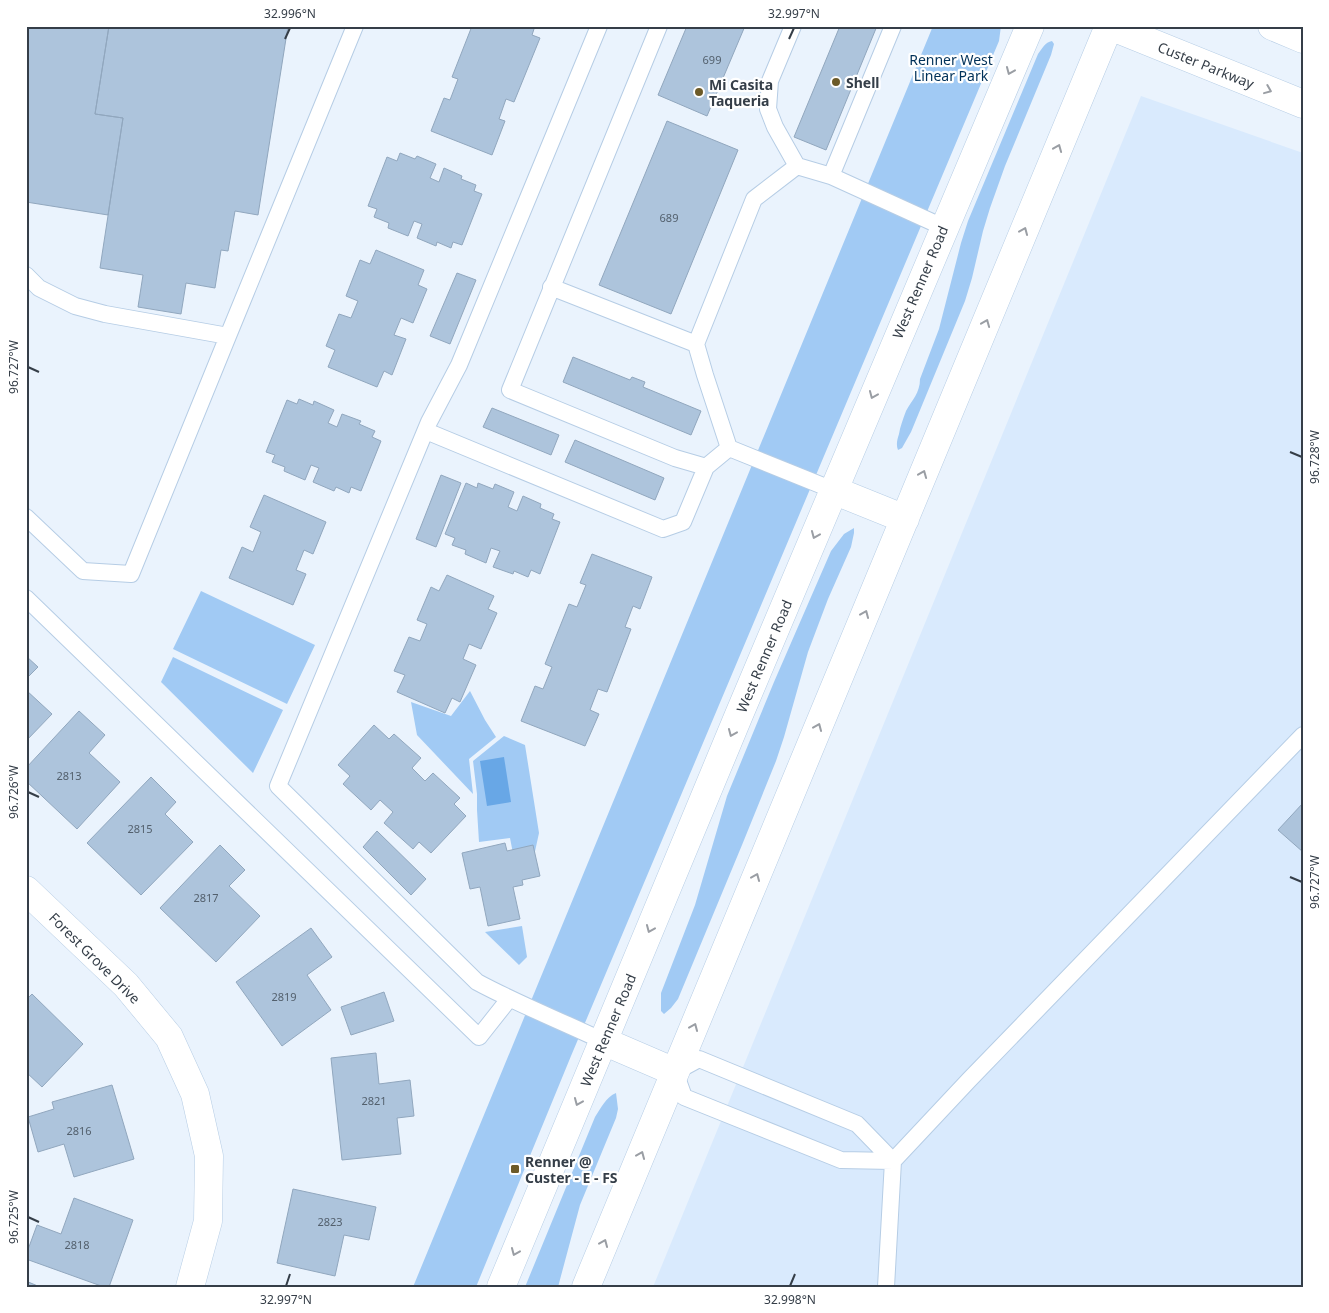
<svg xmlns="http://www.w3.org/2000/svg" width="1329" height="1313" viewBox="0 0 1329 1313" font-family="'Noto Sans',sans-serif">
<rect width="100%" height="100%" fill="#eaf3fd"/>
<path fill="#d9eafd" d="M 1141,96 L 1303,153 L 1303,1287 L 653,1287 Z"/>
<path fill="#a1caf4" d="M 933,26 L 1001,26 L 999,41 L 571,1056 L 476,1287 L 413,1287 Z
M 1052,41 L 1054,44 L 1051,55 L 1005,166 L 990,208 L 983,231 L 972,278 L 965,301 L 911,432 L 902,448 L 898,450 C 896,445 897,440 899,434 C 900,427 903,419 906,411 C 912,400 920,393 920,379 L 939,329 L 961,243 L 968,221 L 1038,54 C 1042,49 1045,42 1052,41 Z
M 854,528 L 854,533 L 851,547 L 828,599 L 808,652 L 784,737 L 776,761 L 742,845 L 678,999 L 671,1008 L 664,1014 L 661,1011 L 661,993 L 695,905 L 727,796 L 774,682 L 831,551 L 844,534 Z
M 201,591 L 315,645 L 287,704 L 173,649 Z
M 173,657 L 283,710 L 253,773 L 161,682 Z
M 470,691 L 485,720 L 496,737 L 469,759 L 473,794 L 417,735 L 411,702 L 451,716 Z
M 504,736 L 525,745 L 539,833 L 532,865 L 516,869 L 510,838 L 479,842 L 477,810 L 477,794 L 473,761 Z
M 522,926 L 527,957 L 519,965 L 485,932 Z
M 616,1093 L 618,1109 L 616,1118 L 580,1205 L 558,1287 L 525,1287 L 595,1117 C 601,1108 606,1097 616,1093 Z"/>
<path fill="#68a7e6" d="M 504,757 L 511,802 L 487,806 L 480,761 Z"/>
<path fill="#adc4dc" stroke="#91a7be" d="M 26,26 L 109,26 L 95,114 L 123,118 L 108,215 L 26,202 Z
M 109,26 L 288,26 L 258,215 L 235,211 L 228,251 L 221,250 L 215,288 L 186,283 L 181,314 L 138,307 L 143,275 L 100,268 L 123,118 L 95,114 Z
M 472,26 L 535,26 L 532,35 L 540,38 L 514,102 L 506,99 L 499,119 L 505,121 L 492,155 L 431,131 L 444,98 L 450,100 L 458,79 L 452,77 Z
M 687,26 L 745,26 L 707,116 L 658,95 Z
M 840,26 L 877,26 L 826,150 L 794,137 Z
M 667,121 L 738,150 L 671,314 L 599,285 Z
M 400,153 L 415,159 L 417,156 L 436,164 L 430,178 L 439,182 L 444,168 L 462,176 L 461,179 L 476,185 L 474,191 L 482,194 L 462,245 L 453,242 L 451,248 L 437,242 L 436,246 L 417,238 L 422,224 L 414,221 L 408,236 L 388,228 L 389,223 L 374,217 L 377,209 L 368,206 L 387,157 L 397,161 Z
M 376,250 L 424,270 L 418,285 L 427,289 L 413,323 L 401,318 L 394,335 L 406,339 L 392,375 L 384,371 L 377,387 L 328,367 L 335,350 L 326,346 L 339,314 L 351,318 L 358,301 L 346,296 L 360,260 L 370,264 Z
M 457,273 L 476,280 L 450,344 L 430,336 Z
M 573,357 L 630,380 L 632,377 L 645,382 L 643,387 L 701,411 L 691,435 L 563,382 Z
M 299,399 L 313,405 L 314,401 L 334,410 L 328,423 L 337,427 L 342,414 L 361,421 L 359,424 L 375,431 L 372,437 L 381,441 L 361,491 L 351,487 L 349,493 L 336,487 L 334,491 L 313,482 L 319,468 L 311,465 L 305,480 L 284,471 L 285,467 L 272,462 L 275,455 L 266,452 L 287,400 L 297,404 Z
M 492,408 L 559,435 L 551,455 L 483,427 Z
M 575,440 L 664,478 L 655,500 L 565,462 Z
M 441,475 L 461,483 L 436,547 L 416,539 Z
M 466,483 L 477,488 L 478,483 L 493,489 L 495,484 L 514,492 L 508,507 L 517,511 L 523,496 L 541,504 L 540,508 L 554,514 L 552,519 L 560,522 L 540,574 L 531,570 L 528,577 L 514,571 L 513,574 L 493,567 L 500,551 L 491,548 L 486,563 L 465,554 L 466,550 L 452,545 L 455,538 L 445,534 Z
M 264,495 L 326,522 L 313,554 L 304,550 L 296,570 L 306,574 L 293,605 L 229,578 L 242,547 L 253,552 L 261,532 L 250,527 Z
M 592,554 L 652,577 L 640,609 L 633,606 L 625,627 L 631,629 L 607,692 L 598,689 L 590,710 L 599,714 L 585,746 L 521,721 L 535,686 L 543,689 L 552,667 L 545,664 L 569,604 L 577,607 L 586,585 L 580,583 Z
M 447,575 L 494,596 L 488,609 L 497,613 L 481,649 L 469,644 L 463,659 L 476,665 L 460,702 L 452,698 L 445,713 L 397,692 L 405,675 L 394,671 L 409,637 L 420,641 L 427,624 L 417,620 L 431,587 L 439,591 Z
M 26,656 L 38,667 L 26,679 Z
M 26,690 L 52,714 L 26,741 Z
M 79,711 L 105,735 L 89,753 L 120,782 L 77,829 L 26,781 L 26,768 Z
M 374,725 L 389,739 L 394,734 L 421,758 L 412,768 L 425,781 L 433,773 L 460,798 L 454,804 L 466,816 L 431,853 L 419,842 L 413,849 L 384,823 L 393,812 L 380,800 L 371,810 L 343,784 L 350,776 L 338,765 Z
M 151,777 L 176,802 L 165,814 L 193,842 L 141,895 L 87,843 Z
M 1303,803 L 1303,852 L 1278,830 Z
M 377,831 L 426,879 L 411,895 L 363,847 Z
M 505,843 L 507,851 L 533,845 L 540,876 L 522,880 L 523,885 L 513,887 L 520,919 L 488,926 L 480,887 L 470,889 L 462,853 Z
M 220,845 L 245,870 L 229,886 L 260,916 L 216,962 L 160,908 Z
M 311,928 L 332,957 L 307,975 L 331,1010 L 282,1046 L 236,982 Z
M 384,992 L 394,1021 L 351,1035 L 341,1007 Z
M 32,994 L 83,1044 L 42,1087 L 26,1072 L 26,1000 Z
M 376,1053 L 379,1084 L 410,1080 L 414,1116 L 397,1118 L 401,1154 L 342,1160 L 331,1058 Z
M 112,1085 L 134,1159 L 74,1177 L 64,1144 L 38,1152 L 28,1117 L 54,1109 L 52,1102 Z
M 293,1189 L 376,1207 L 369,1240 L 344,1235 L 335,1276 L 277,1263 Z
M 74,1198 L 133,1220 L 109,1287 L 104,1287 L 26,1259 L 26,1255 L 37,1225 L 61,1234 Z
M 26,1281 L 40,1287 L 26,1287 Z"/>
<g fill="none" stroke-linecap="round" stroke-linejoin="round">
<g stroke="#b6cde5" stroke-width="18">
<path id="service" d="M 599,26 L 459,365 L 429,422 L 278,786 L 477,982 C 518,1004 561,1021 603,1041
M 659,26 L 510,390 L 675,458 L 706,467
M 793,26 L 770,81 L 768,109 L 775,127 L 797,166
M 831,176 L 893,26
M 26,275 L 39,288 L 75,306 L 105,314 L 228,336 L 355,26
M 551,287 L 696,344
M 426,431 L 663,529 L 683,522 L 706,467 L 729,448
M 833,490 L 729,448 L 705,375 L 696,344 L 754,199 L 797,166 L 831,176 L 943,227
M 26,517 L 83,571 L 131,574 L 228,336
M 26,598 L 479,1037 L 509,999
M 699,1059 L 857,1124 L 893,1161 L 841,1160 L 684,1097 L 675,1072 Z
M 886,1287 L 893,1161 L 969,1080 L 1303,735"/>
</g>
<g stroke="#b6cde5" stroke-width="29">
<path id="minor" d="M 26,890 L 126,985 L 169,1037 L 195,1094 L 209,1156 L 208,1221 L 190,1287"/>
</g>
<g stroke="#b6cde5" stroke-width="29">
<path id="secondary" d="M 1110,26 L 1303,104
M 1272,26 L 1303,39
M 833,490 L 905,519
M 603,1041 L 675,1072
M 501,1287 C 676,866 850,445 1030,26
M 586,1287 L 1109,26"/>
</g>
<use href="#service" stroke="#fff" stroke-width="16"/>
<use href="#minor" stroke="#fff" stroke-width="28"/>
<use href="#secondary" stroke="#fff" stroke-width="28"/>
</g>
<defs><path id="oneway-chevron" d="M-2-3.5L2.5 0L-2 3.5" fill="none" stroke-width="1.6" stroke-linecap="round" stroke-linejoin="round" transform="scale(1.25)"/></defs>
<g stroke="#9a9ea4">
<use href="#oneway-chevron" transform="translate(1010 71) rotate(113)"/>
<use href="#oneway-chevron" transform="translate(1268 90) rotate(22)"/>
<use href="#oneway-chevron" transform="translate(1058 148) rotate(-68)"/>
<use href="#oneway-chevron" transform="translate(1024 231) rotate(-67)"/>
<use href="#oneway-chevron" transform="translate(986 323) rotate(-68)"/>
<use href="#oneway-chevron" transform="translate(873 395) rotate(113)"/>
<use href="#oneway-chevron" transform="translate(923 474) rotate(-68)"/>
<use href="#oneway-chevron" transform="translate(815 535) rotate(113)"/>
<use href="#oneway-chevron" transform="translate(865 614) rotate(-67)"/>
<use href="#oneway-chevron" transform="translate(818 727) rotate(-67)"/>
<use href="#oneway-chevron" transform="translate(732 733) rotate(113)"/>
<use href="#oneway-chevron" transform="translate(756 877) rotate(-67)"/>
<use href="#oneway-chevron" transform="translate(650 929) rotate(113)"/>
<use href="#oneway-chevron" transform="translate(694 1027) rotate(-67)"/>
<use href="#oneway-chevron" transform="translate(578 1102) rotate(113)"/>
<use href="#oneway-chevron" transform="translate(641 1155) rotate(-67)"/>
<use href="#oneway-chevron" transform="translate(604 1243) rotate(-67)"/>
<use href="#oneway-chevron" transform="translate(515 1252) rotate(113)"/>
</g>
<path fill="none" stroke="#353e48" stroke-width="2" d="M 285,39 L 290,28M 789,39 L 794,28M 28,367 L 39,372M 1290,452 L 1302,457M 28,792 L 39,797M 1290,877 L 1302,882M 28,1217 L 39,1222M 286,1286 L 290,1274M 790,1286 L 795,1274"/>
<g fill="#6c5a28" stroke="#fff" stroke-width="2">
<circle cx="836" cy="82" r="5"/>
<circle cx="699" cy="92" r="5"/>
<rect x="510" y="1164" width="10" height="10" rx="2.5"/>
</g>
<g text-anchor="middle" dominant-baseline="central" stroke-width="4.5" stroke-linejoin="round" paint-order="stroke">
<g font-size="11" fill="#53606d">
<text x="712" y="59">699</text>
<text x="669" y="217">689</text>
<text x="69" y="775">2813</text>
<text x="140" y="828">2815</text>
<text x="206" y="897">2817</text>
<text x="284" y="996">2819</text>
<text x="374" y="1100">2821</text>
<text x="79" y="1130">2816</text>
<text x="330" y="1221">2823</text>
<text x="77" y="1244">2818</text>
</g>
<g font-size="14" fill="#003159" stroke="#fff">
<text x="951" y="59">Renner West<tspan x="951" dy="16">Linear Park</tspan></text>
</g>
<g font-size="14" fill="#353e48" stroke="#fff">
<text transform="translate(1206 65) rotate(22)">Custer Parkway</text>
<text transform="translate(920 282) rotate(-67)">West Renner Road</text>
<text transform="translate(764 656) rotate(-67)">West Renner Road</text>
<text transform="translate(95 958) rotate(45)">Forest Grove Drive</text>
<text transform="translate(608 1030) rotate(-67)">West Renner Road</text>
</g>
<g font-size="14" font-weight="bold" fill="#353e48" stroke="#fff" text-anchor="start">
<text x="846" y="82">Shell</text>
<text x="709" y="84">Mi Casita<tspan x="709" dy="16">Taqueria</tspan></text>
<text x="525" y="1161">Renner @<tspan x="525" dy="16">Custer - E - FS</tspan></text>
</g>
</g>
<rect width="1329" height="1313" fill="none" stroke="#ffffff" stroke-width="55"/>
<rect x="28" y="28" width="1274" height="1258" fill="none" stroke="#353e48" stroke-width="2"/>
<g font-size="12" text-anchor="middle" fill="#353e48">
<text x="290" y="18">32.996°N</text>
<text x="794" y="18">32.997°N</text>
<text transform="translate(14 367) rotate(-90)" y="4">96.727°W</text>
<text transform="translate(1315 457) rotate(-90)" y="4">96.728°W</text>
<text transform="translate(14 792) rotate(-90)" y="4">96.726°W</text>
<text transform="translate(1315 882) rotate(-90)" y="4">96.727°W</text>
<text transform="translate(14 1217) rotate(-90)" y="4">96.725°W</text>
<text x="286" y="1304">32.997°N</text>
<text x="790" y="1304">32.998°N</text>
</g>
</svg>
